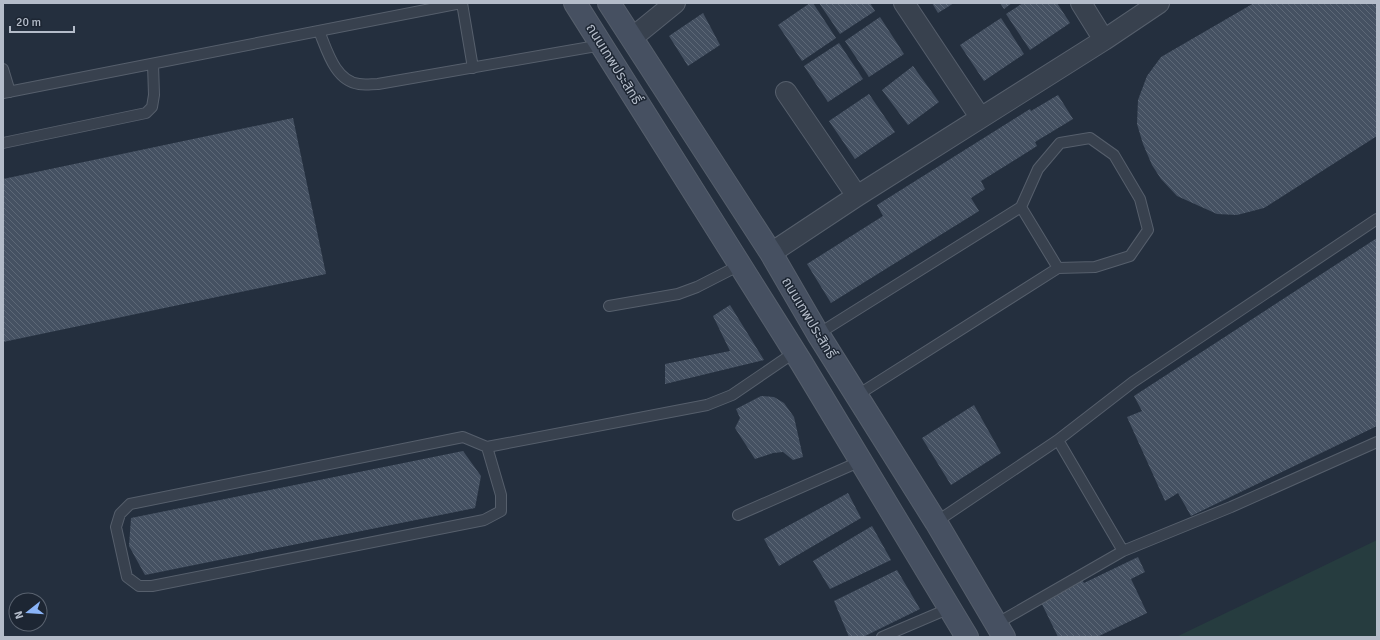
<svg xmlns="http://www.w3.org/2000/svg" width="1380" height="640" viewBox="0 0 1380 640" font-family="Signika,'Noto Sans Thai',sans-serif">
<defs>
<pattern id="building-back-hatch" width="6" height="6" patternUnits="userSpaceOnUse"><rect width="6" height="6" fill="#455162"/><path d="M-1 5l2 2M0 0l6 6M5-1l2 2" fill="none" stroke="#5d6877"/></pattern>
</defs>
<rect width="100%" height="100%" fill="#242f3e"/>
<path fill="#263c3f" d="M 1377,540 L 1377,637 L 1176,637 Z"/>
<path fill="url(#building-back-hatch)" d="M 810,3 L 813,3 L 836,38 L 802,61 L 778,25 Z
M 819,3 L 870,3 L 875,11 L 840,34 Z
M 932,3 L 954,3 L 938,13 Z
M 1000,3 L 1012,3 L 1004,9 Z
M 1023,3 L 1057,3 L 1070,23 L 1030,50 L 1006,14 Z
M 1254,3 L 1377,3 L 1377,136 L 1264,208 L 1237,215 L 1217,214 L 1177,196 L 1161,179 L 1152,165 L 1143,144 L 1137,124 L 1138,100 L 1147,76 L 1161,57 Z
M 703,13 L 720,45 L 688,66 L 669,36 Z
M 880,17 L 904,54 L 869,77 L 845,41 Z
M 1001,18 L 1024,54 L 984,81 L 960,45 Z
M 839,43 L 863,79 L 828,102 L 804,66 Z
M 913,66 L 939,102 L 908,125 L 882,90 Z
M 869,94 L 895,132 L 855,159 L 829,121 Z
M 1058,95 L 1073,119 L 1035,142 L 1037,146 L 981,181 L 985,189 L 971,198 L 979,211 L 831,303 L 807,264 L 883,216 L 877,205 L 1030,109 L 1031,111 Z
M 293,118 L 326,274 L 3,342 L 3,179 Z
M 1377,238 L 1377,426 L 1191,516 L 1178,493 L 1165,501 L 1127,417 L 1142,411 L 1134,396 Z
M 730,305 L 764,360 L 665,384 L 665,364 L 730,351 L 713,316 Z
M 761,396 L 774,397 L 784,403 L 794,417 L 803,457 L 793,460 L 783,452 L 773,453 L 755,459 L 735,428 L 740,418 L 736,409 Z
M 974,405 L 1001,453 L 951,485 L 922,438 Z
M 463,451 L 481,476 L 475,508 L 145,575 L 129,546 L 131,518 Z
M 848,493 L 861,518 L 779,566 L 764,539 Z
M 872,526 L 891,560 L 830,589 L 813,561 Z
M 1138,557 L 1145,572 L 1131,579 L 1147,613 L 1097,637 L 1058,637 L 1040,600 L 1082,580 L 1084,583 Z
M 897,570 L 920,609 L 863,637 L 849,637 L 834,601 Z"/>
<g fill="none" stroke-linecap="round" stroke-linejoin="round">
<g stroke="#565f6c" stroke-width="12">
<path id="service" d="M 462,3 L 473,68
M 319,31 C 327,50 335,81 359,84 C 365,85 372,84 378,84 L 602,45
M 3,69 L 10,92
M 3,93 L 461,3
M 3,143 L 146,113 L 152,107 L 154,95 L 153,64
M 1021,207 L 1058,268
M 609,306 L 678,294 L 697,287 L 740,265
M 818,334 L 1021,207 L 1038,169 L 1060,143 L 1090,138 L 1114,155 L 1140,199 L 1148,230 L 1130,256 L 1095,267 L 1058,268 L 856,396
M 1058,440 L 1123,551
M 487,447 L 501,495 L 501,511 L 484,520 L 152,586 L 139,586 L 127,577 L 116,527 L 120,514 L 130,504 L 463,437 L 487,447 L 707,405 L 732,395 L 795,352
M 738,515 L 861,461
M 936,522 L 1058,440 L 1133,382 L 1377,219
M 996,624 L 1123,551 L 1231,507 L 1377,442
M 882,637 L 950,608"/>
</g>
<g stroke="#565f6c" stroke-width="22">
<path id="minor" d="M 904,3 L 980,117
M 1081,3 L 1104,40
M 632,38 L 675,3
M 786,92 L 857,196
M 771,253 L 857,196 L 1104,40 L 1159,3"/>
</g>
<g stroke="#565f6c" stroke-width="24">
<path id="secondary" d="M 575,3 L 801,362 L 967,637
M 609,3 L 771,253 L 818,334 L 936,522 L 1004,637"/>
</g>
<use href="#service" stroke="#38414e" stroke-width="10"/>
<use href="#minor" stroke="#38414e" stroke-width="20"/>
<use href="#secondary" stroke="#465061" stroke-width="22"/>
</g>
<g text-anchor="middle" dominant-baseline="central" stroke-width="3" stroke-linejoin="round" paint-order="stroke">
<g font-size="14" fill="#b4bcc9" stroke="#1d2633">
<text transform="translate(614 64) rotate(58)">ถนนเทพประสิทธิ์</text>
<text transform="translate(809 318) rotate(59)">ถนนเทพประสิทธิ์</text>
</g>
</g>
<rect width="1380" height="640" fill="none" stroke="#b4bcc9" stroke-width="8"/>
<g transform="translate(28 612) rotate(253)"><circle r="19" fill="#1d2633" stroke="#59626f"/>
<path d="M0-3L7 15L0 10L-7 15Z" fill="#8ab4f8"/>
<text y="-6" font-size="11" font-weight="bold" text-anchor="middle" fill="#b4bcc9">N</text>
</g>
<path d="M10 26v6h64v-6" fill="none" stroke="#b4bcc9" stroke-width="2"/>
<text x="16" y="26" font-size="12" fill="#b4bcc9" stroke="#1d2633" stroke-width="3" paint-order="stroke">20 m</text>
</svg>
